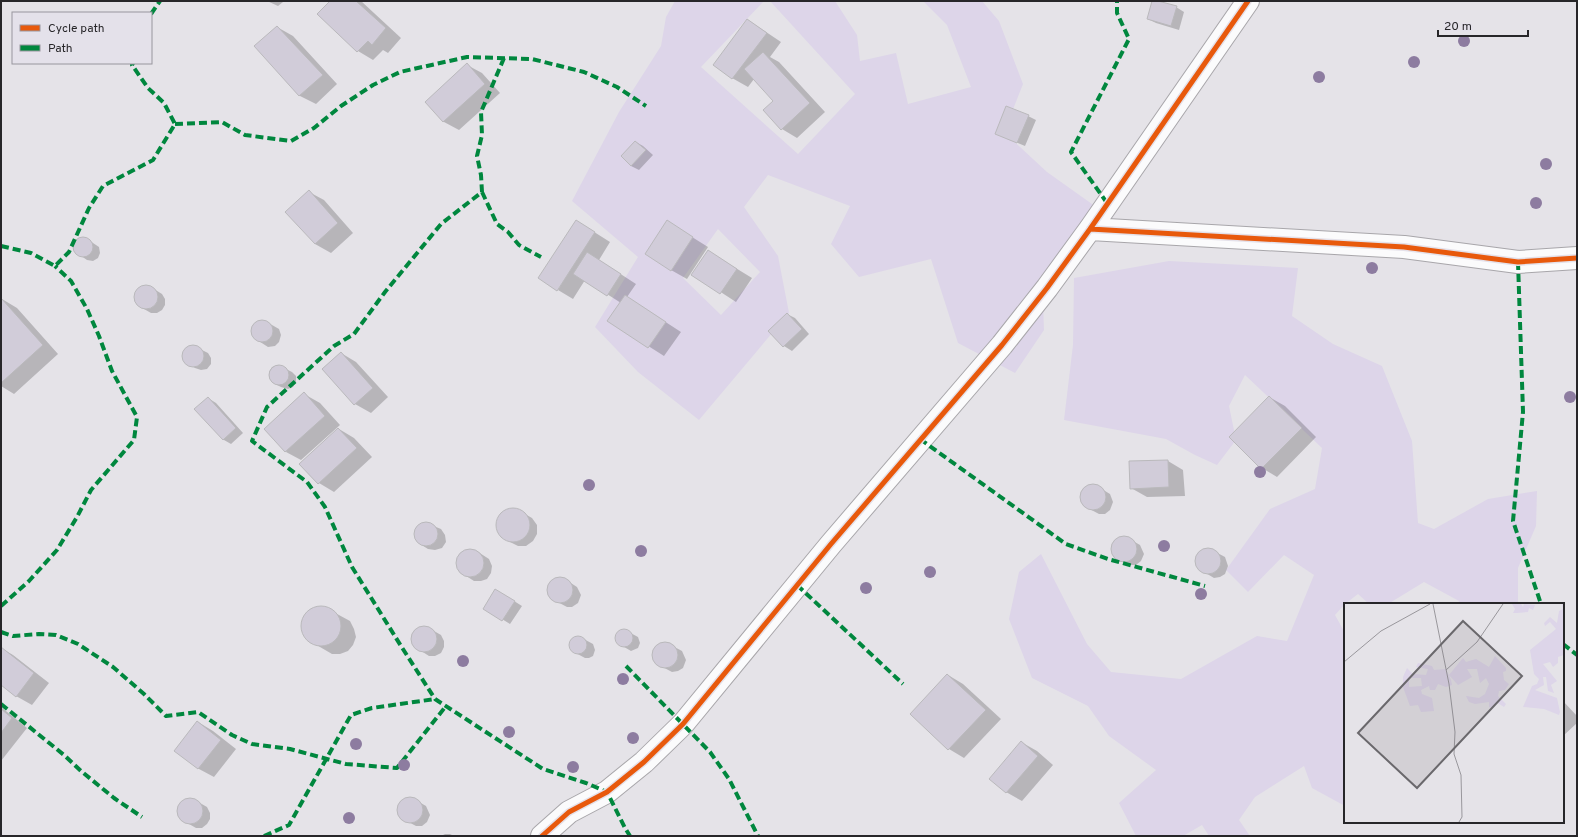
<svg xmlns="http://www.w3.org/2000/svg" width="1578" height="837" viewBox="0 0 1578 837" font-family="Overpass,sans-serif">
<rect width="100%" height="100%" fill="#e5e3e8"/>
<path fill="#ddd5e9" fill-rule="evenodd" d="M 675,1 L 764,1 L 701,67 L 798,154 L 855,94 L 770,1 L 835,1 L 857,35 L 860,61 L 896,53 L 908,104 L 971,87 L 947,25 L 923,1 L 982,1 L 999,21 L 1023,84 L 1004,132 L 1047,172 L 1099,209 L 1042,278 L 1044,330 L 1015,373 L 958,343 L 931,259 L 859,277 L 831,244 L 850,206 L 768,175 L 744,207 L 778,256 L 789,313 L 699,420 L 638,372 L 595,327 L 638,257 L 572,201 L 619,112 L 661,46 L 666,17 ZM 718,229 L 760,272 L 721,315 L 683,278 Z
M 1169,261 L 1298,268 L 1292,316 L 1333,344 L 1382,366 L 1412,441 L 1418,523 L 1434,529 L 1488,499 L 1537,491 L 1536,526 L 1518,568 L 1518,604 L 1458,604 L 1459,601 L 1424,582 L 1388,604 L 1369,604 L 1358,594 L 1345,604 L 1335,615 L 1345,633 L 1345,806 L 1312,788 L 1304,766 L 1255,797 L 1239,820 L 1250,836 L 1209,836 L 1202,825 L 1183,836 L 1136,836 L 1119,803 L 1156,770 L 1109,736 L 1088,706 L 1032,678 L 1009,619 L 1019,572 L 1041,554 L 1087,644 L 1111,672 L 1181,679 L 1257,636 L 1287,641 L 1314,575 L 1284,555 L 1248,592 L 1226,570 L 1270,509 L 1315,489 L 1322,448 L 1245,375 L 1229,406 L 1236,440 L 1217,465 L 1195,455 L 1166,439 L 1064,420 L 1073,345 L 1074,278 Z"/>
<path fill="#0003" d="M 267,1 L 283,1 L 283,2 L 278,6 Z
M 332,1 L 361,1 L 401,38 L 388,53 L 383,50 L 373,60 L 358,51 L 318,14 Z
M 1153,1 L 1176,7 L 1184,12 L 1179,30 L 1156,23 L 1148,19 Z
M 748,20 L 781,42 L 770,57 L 779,62 L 825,112 L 797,138 L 782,129 L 774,101 L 754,79 L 748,87 L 732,78 Z
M 277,27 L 293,36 L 337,84 L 316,104 L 300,96 L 256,46 Z
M 467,65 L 482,73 L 500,93 L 459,130 L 444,122 L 426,102 Z
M 1028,116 L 1036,120 L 1025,146 L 1004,137 Z
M 636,142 L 643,146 L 653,155 L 639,170 L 631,166 Z
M 309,192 L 324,200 L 353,233 L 331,253 L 315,244 Z
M 668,222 L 708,247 L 687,279 L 671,270 Z
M 591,230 L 610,242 L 599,260 L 636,284 L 627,297 L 681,332 L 664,356 L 609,321 L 621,303 L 585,280 L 573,299 L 558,290 Z
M 81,238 L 87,239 L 99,247 L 100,253 L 98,258 L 93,261 L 87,260 L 74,251 L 74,246 L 76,240 Z
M 708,251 L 752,278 L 736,302 L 693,274 Z
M 143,286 L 149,286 L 162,294 L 165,299 L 165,305 L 162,310 L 157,313 L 151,313 L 137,305 L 134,300 L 135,294 L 138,289 Z
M 2,299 L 17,308 L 58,354 L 14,394 L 1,386 Z
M 787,314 L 795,318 L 809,334 L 792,351 L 784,346 L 769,331 Z
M 258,321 L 265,321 L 279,329 L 281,335 L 279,342 L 275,346 L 268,347 L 254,338 L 251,332 L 253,325 Z
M 194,346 L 208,353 L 211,358 L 211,364 L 207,369 L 201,370 L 195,368 L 187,363 L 184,358 L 184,352 L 188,347 Z
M 341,353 L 356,362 L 388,397 L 371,413 L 355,404 Z
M 278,365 L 292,372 L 296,376 L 296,382 L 293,387 L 288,389 L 281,387 L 273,383 L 269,378 L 269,372 L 272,367 Z
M 304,394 L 320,403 L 340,425 L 301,460 L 286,452 Z
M 1269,397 L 1285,406 L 1316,437 L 1277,477 L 1262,468 Z
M 208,398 L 216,403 L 243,433 L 231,444 L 224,440 L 196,409 Z
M 339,429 L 354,438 L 372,457 L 334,492 L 319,483 Z
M 1168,461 L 1183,470 L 1185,496 L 1147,497 L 1131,488 Z
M 1095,485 L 1110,494 L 1113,502 L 1110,510 L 1105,514 L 1099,514 L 1084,506 L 1081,498 L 1083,489 L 1089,486 Z
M 516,509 L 532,518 L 537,525 L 537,534 L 533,541 L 526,546 L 518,546 L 510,542 L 502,537 L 497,531 L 497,522 L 500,514 L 507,510 Z
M 426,523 L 441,529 L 445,535 L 446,542 L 442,548 L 435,550 L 428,549 L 420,544 L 415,538 L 415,531 L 419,525 Z
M 1120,537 L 1126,537 L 1140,545 L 1144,554 L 1141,561 L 1136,565 L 1130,565 L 1115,557 L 1112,549 L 1114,541 Z
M 1205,549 L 1210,549 L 1225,557 L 1228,566 L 1225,574 L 1220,577 L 1214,578 L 1199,569 L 1196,561 L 1198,553 Z
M 467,550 L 475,550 L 489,559 L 492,566 L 491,573 L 487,579 L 481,581 L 474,581 L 460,572 L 457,566 L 457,559 L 461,553 Z
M 563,578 L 577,587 L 581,595 L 578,603 L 572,607 L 567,607 L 552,599 L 548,591 L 551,583 L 557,579 Z
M 503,594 L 522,606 L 510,624 L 484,608 Z
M 317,607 L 326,608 L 350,621 L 354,629 L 356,637 L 353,645 L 348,651 L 340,654 L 332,654 L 308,640 L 303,634 L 302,625 L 304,617 L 309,611 Z
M 421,627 L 427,627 L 441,635 L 444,641 L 444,647 L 441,653 L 435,656 L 429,656 L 415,647 L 412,642 L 412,635 L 415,630 Z
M 621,630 L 625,630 L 638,637 L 640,643 L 638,648 L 631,651 L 619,644 L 616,638 L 618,633 Z
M 575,637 L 580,637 L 593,644 L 595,650 L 593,656 L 589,658 L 585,658 L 572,651 L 570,645 L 571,640 Z
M 662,643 L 667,643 L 682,651 L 686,660 L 683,668 L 678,671 L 672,672 L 657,664 L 653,655 L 656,647 Z
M 1,648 L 13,655 L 49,683 L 32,705 L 16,696 L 1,684 Z
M 948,675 L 963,684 L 1001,719 L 964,758 L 949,749 L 911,714 Z
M 1563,701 L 1577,716 L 1577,723 L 1563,736 Z
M 1,707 L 27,728 L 1,761 Z
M 198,722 L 213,731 L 236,749 L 214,777 L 199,769 L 176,751 Z
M 1021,742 L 1037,751 L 1053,765 L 1022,801 L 1006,792 Z
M 406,798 L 412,798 L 426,806 L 430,815 L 427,822 L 422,826 L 416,826 L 401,818 L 398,810 L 400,802 Z
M 187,799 L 193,799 L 207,807 L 210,813 L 210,819 L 207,824 L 202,828 L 196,828 L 182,820 L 179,814 L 179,808 L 182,803 Z
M 445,834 L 450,834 L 454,836 L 441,836 Z"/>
<path fill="#d1ccd9" stroke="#bab9bc" d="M 330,1 L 356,1 L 386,28 L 372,45 L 368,41 L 357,52 L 317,14 Z
M 1152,1 L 1158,1 L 1177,6 L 1171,26 L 1147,19 Z
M 747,19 L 767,33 L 732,79 L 713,65 Z
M 277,26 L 323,75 L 299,96 L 254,46 Z
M 763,52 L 810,103 L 781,130 L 763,110 L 773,101 L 744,69 Z
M 467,63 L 485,84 L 443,122 L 425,102 Z
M 1006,106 L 1029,115 L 1017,143 L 995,134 Z
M 635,141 L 646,150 L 631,166 L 621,156 Z
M 309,190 L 338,223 L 315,244 L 285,212 Z
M 576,220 L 595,232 L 557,291 L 538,278 Z
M 667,220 L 693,237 L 671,271 L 645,254 Z
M73 247a10 10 0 1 1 20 0a10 10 0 1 1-20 0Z
M 708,250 L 737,269 L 720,294 L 691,275 Z
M 587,252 L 621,274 L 607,296 L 573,274 Z
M134 297a12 12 0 1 1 24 0a12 12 0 1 1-24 0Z
M 625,295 L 666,322 L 648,348 L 607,321 Z
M 1,298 L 43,345 L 1,383 Z
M 787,313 L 802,329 L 783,347 L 768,331 Z
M251 331a11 11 0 1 1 22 0a11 11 0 1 1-22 0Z
M182 356a11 11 0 1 1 22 0a11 11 0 1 1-22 0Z
M 341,352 L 373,388 L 354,405 L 322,369 Z
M269 375a10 10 0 1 1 20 0a10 10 0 1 1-20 0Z
M 304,392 L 325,416 L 285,452 L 264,429 Z
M 1269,396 L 1302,428 L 1261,469 L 1229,437 Z
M 208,397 L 236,428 L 223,440 L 194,409 Z
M 338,428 L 357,448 L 318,484 L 299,464 Z
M 1168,460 L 1169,487 L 1130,489 L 1129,461 Z
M1080 497a13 13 0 1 1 26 0a13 13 0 1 1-26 0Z
M496 525a17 17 0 1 1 34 0a17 17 0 1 1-34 0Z
M414 534a12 12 0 1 1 24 0a12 12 0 1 1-24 0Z
M1111 549a13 13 0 1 1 26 0a13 13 0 1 1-26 0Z
M1195 561a13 13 0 1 1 26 0a13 13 0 1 1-26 0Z
M456 563a14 14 0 1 1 28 0a14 14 0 1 1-28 0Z
M547 590a13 13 0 1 1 26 0a13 13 0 1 1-26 0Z
M 495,589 L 515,601 L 502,621 L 483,609 Z
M301 626a20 20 0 1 1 40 0a20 20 0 1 1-40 0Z
M411 639a13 13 0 1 1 26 0a13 13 0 1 1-26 0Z
M615 638a9 9 0 1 1 18 0a9 9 0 1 1-18 0Z
M569 645a9 9 0 1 1 18 0a9 9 0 1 1-18 0Z
M652 655a13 13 0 1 1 26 0a13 13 0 1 1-26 0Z
M 1,647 L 34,673 L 16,697 L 1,685 Z
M 947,674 L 986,710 L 948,750 L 910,714 Z
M 1,709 L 12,718 L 1,733 Z
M 197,721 L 221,740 L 198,769 L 174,751 Z
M 1021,741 L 1038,756 L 1006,793 L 989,779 Z
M397 810a13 13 0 1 1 26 0a13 13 0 1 1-26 0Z
M177 811a13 13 0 1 1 26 0a13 13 0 1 1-26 0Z"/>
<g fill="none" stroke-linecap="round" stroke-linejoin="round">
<g stroke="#a8a6aa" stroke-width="24">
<path id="street" d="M 1090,229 L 1404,247 L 1518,262 L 1577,258
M 542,836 L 569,812 L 607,792 L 644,762 L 683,724 L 831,544 L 1002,345 L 1047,288 L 1090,229 L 1248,1"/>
</g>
<use href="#street" stroke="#fbfbfc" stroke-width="22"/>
<path stroke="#00873e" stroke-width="4" stroke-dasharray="8 4" stroke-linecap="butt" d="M 151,14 L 160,1
M 504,58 L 481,112 L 482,135 L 477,156 L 481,175 L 482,192 L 441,224 L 385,292 L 354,334 L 334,346 L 267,407 L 252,441 L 307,482 L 325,507 L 352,567 L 401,646 L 435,699 L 543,769 L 586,783 L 607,792 L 625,828 L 630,836
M 175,124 L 222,122 L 245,135 L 291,141 L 314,128 L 341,106 L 373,85 L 400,72 L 467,57 L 532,59 L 584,72 L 617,87 L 646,106
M 482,192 L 497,224 L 508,232 L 519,245 L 541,257
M 1107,203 L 1071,152 L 1129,39 L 1117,13 L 1117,1
M 1,246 L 31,253 L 55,266 L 69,252 L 89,208 L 103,186 L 153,160 L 175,124 L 164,103 L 148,88 L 132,65 L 133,63
M 1518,262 L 1523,412 L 1513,521 L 1541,604
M 920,439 L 1066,544 L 1108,559 L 1205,586
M 797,585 L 903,684
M 1,606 L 29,581 L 57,550 L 77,517 L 91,490 L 134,440 L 137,417 L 112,371 L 99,336 L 87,309 L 71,281 L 55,266
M 1,632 L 13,636 L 39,634 L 56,635 L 78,644 L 113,667 L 144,694 L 166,716 L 198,712 L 232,735 L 252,744 L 290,749 L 346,764 L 397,768 L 446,706
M 1563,644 L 1577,655
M 626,666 L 710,752 L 729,779 L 758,836
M 1,704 L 64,755 L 81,771 L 114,798 L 142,817
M 264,836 L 289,825 L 351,715 L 372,708 L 435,699"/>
<g stroke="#e4e1ea" stroke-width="8">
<path id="cycleway" d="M 1090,229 L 1404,247 L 1518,262 L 1577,258
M 542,836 L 569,812 L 607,792 L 644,762 L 683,724 L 831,544 L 1002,345 L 1047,288 L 1090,229 L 1248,1"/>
</g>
<use href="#cycleway" stroke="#e8590c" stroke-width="5"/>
</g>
<g fill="#8d7ca0">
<circle cx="1464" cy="41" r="6"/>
<circle cx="1414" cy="62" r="6"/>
<circle cx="1319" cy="77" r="6"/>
<circle cx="1546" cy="164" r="6"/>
<circle cx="1536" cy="203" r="6"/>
<circle cx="1372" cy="268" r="6"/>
<circle cx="1570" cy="397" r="6"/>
<circle cx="1260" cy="472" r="6"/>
<circle cx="589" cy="485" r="6"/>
<circle cx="1164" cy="546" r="6"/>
<circle cx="641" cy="551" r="6"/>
<circle cx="930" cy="572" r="6"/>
<circle cx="866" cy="588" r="6"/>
<circle cx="1201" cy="594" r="6"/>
<circle cx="463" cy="661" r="6"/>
<circle cx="623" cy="679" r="6"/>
<circle cx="509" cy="732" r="6"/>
<circle cx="633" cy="738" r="6"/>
<circle cx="356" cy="744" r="6"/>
<circle cx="404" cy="765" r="6"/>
<circle cx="573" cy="767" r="6"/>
<circle cx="349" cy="818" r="6"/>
</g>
<g transform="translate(1344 603)">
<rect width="220" height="220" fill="#e5e3e8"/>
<path d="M 168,1 L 177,1 L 179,4 L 180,1 L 191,2 L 189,7 L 185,5 L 184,9 L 173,10 L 169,10 L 171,6 ZM 218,1 L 220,1 L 220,52 L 214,54 L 214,60 L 209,64 L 206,59 L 199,61 L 213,78 L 207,82 L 210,90 L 204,88 L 202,74 L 199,74 L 200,82 L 191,87 L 213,95 L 216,109 L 215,112 L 200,106 L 179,104 L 188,83 L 193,81 L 195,76 L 190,71 L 186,47 L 212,26 L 206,19 L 201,23 L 200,20 L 206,14 L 213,20 L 215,8 L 219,6 ZM 151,53 L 162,65 L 162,68 L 159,69 L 160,77 L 165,81 L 161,87 L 155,88 L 154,93 L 162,101 L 160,104 L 152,99 L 149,105 L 145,104 L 145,99 L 131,101 L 125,99 L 122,93 L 135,95 L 141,91 L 145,81 L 142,75 L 136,80 L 133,66 L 123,66 L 128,74 L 114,82 L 105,72 L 119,55 L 122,59 L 132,56 L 145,64 ZM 74,60 L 88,63 L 90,67 L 102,66 L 107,77 L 108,82 L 102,84 L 94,81 L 91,87 L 86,87 L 85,83 L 77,87 L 78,91 L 88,95 L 90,108 L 77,109 L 74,102 L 66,103 L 59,84 L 59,74 L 63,65 L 69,71 L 82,72 L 84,66 L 72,64 ZM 65,75 L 77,75 L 78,83 L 65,84 Z" fill="#ddd5e9" fill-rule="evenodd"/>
<path fill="none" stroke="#99979c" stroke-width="1" d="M 89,1 L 105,81 L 111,129 L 110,151 L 117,172 L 118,214 L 115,219M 0,59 L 37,28 L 86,1M 102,67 L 133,39 L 159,1"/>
<path fill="#6a686c" fill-opacity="0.15" stroke="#6a686c" stroke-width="2" d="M 119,18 L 178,73 L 73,185 L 14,130 Z"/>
<rect width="220" height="220" fill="none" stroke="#272629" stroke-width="2"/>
</g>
<rect width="1578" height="837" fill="none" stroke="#272629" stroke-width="4"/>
<rect x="12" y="12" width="140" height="52" fill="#e4e1ea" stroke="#98969d"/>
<rect x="20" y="25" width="20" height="6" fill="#e8590c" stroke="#98969d"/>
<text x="48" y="32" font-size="12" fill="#272629">Cycle path</text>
<rect x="20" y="45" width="20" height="6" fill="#00873e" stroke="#98969d"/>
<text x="48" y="52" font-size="12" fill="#272629">Path</text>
<path d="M1438 30v6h90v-6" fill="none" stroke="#272629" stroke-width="2"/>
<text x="1444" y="30" font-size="12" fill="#272629" stroke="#e4e1ea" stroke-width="3" paint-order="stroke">20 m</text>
</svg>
